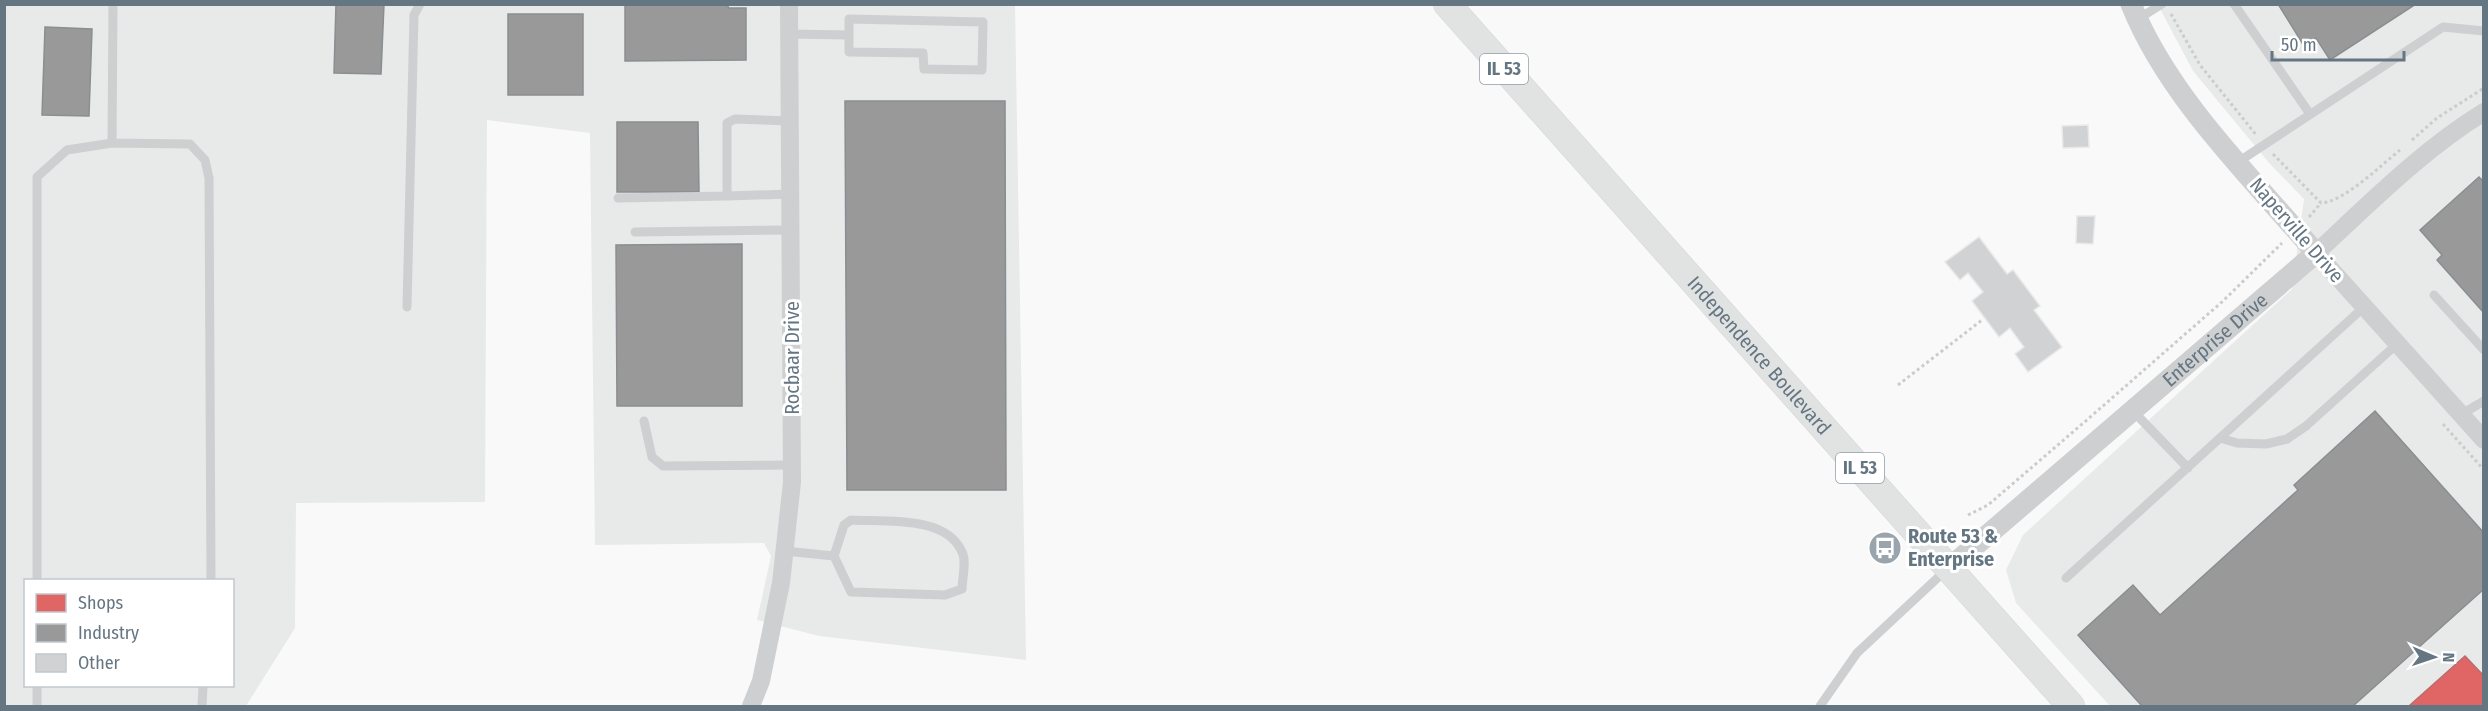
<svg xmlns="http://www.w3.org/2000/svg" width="2488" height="711" viewBox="0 0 2488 711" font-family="'Fira Sans Condensed',sans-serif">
<rect width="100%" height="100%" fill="#f9f9f9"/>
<path fill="#e8e9e9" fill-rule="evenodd" d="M 4,5 L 1015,5 L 1026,660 L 819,636 L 757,620 L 771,556 L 764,543 L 595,545 L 590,133 L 487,120 L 485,502 L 296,503 L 295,628 L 246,706 L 5,706 ZM 26,580 L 232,580 L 232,686 L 26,686 Z
M 2158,5 L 2483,5 L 2483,706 L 2110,706 L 2016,603 L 2006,570 L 2023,535 L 2292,289 L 2304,199 L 2270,164 L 2193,71 Z"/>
<path fill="#e06666" stroke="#bb6b6f" stroke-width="1.5" d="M 2465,656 L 2484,676 L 2484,706 L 2409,706 Z"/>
<path fill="#999" stroke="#898e92" stroke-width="1.5" d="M 336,4 L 384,4 L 381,74 L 334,73 Z
M 625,4 L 726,4 L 729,8 L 746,8 L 746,60 L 625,61 Z
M 2278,4 L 2416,4 L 2330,60 L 2316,38 L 2304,46 Z
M 508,14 L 583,14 L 583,95 L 508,95 Z
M 45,27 L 92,29 L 89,116 L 42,115 Z
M 845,101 L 1005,101 L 1006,490 L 847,490 Z
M 617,122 L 698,122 L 699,192 L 617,192 Z
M 2479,177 L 2484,182 L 2484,313 L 2437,260 L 2442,255 L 2420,230 Z
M 742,244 L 742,406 L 617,406 L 616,245 Z
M 2375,411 L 2484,533 L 2484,589 L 2353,706 L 2142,706 L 2078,635 L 2133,585 L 2160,615 L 2298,490 L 2294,485 Z"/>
<path fill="#d0d2d3" stroke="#e8e8e8" stroke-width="1.5" d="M 2088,125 L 2089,147 L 2063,148 L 2062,126 Z
M 2077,216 L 2095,216 L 2093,244 L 2076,243 Z
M 1979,237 L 2007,274 L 2013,270 L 2040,306 L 2034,310 L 2062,347 L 2028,372 L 2015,354 L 2024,347 L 2010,328 L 1999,337 L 1972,301 L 1983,292 L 1968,273 L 1960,280 L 1945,262 Z"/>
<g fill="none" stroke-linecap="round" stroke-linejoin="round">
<g stroke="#d5d6d7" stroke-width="28">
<g id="primary">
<path id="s2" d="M 1447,4 L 2071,706"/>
</g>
</g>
<path stroke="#cbcccd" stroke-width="3" stroke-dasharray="3 3" stroke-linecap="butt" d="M 2171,14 L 2200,65 L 2257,136
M 2412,140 L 2437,118 L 2484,88
M 2273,154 L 2321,203 C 2344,202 2381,165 2400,150
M 2309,217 L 2321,203
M 1898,385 L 1982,320
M 2443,424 L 2484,470
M 1968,515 L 1988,505 L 2088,419 L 2223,301 L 2282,243"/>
<path stroke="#cecfd0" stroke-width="9" d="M 2234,4 L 2310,114
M 2138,19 L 2162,4
M 789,34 L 849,35 L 849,19 L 983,22 L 982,70 L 924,69 L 923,53 L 849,52 L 849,35
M 790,121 L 735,119 L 727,123 L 727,196 L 790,194
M 112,143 L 113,4
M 2238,162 L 2443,27 L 2484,31
M 618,198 L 727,196
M 635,232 L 791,230
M 2434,295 L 2484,350
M 407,307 L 414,15 L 420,4
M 2132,410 L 2188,468
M 2460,415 L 2484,401
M 644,421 L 652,457 L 663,466 L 792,465
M 2220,438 L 2237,443 L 2266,444 L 2287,439 L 2306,426 L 2397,344
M 785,551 L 834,556 L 851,592 L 945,595 L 962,589 C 962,579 967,561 962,552 C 946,515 884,522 851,520 L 844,525 L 834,556
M 2066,578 L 2364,307
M 37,580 L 37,177 L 67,150 L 112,143 L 190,144 L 205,160 L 209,178 L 211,580
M 37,686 L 37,706
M 202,706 L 203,686
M 1820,706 L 1857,653 L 1946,570"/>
<path stroke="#cecfd0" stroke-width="18" d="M 2484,112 C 2421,151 2369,204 2316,253 L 2484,440
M 751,706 L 761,681 L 781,583 L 792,482 L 789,4"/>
<path stroke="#cecfd0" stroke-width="21" id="s1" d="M 1948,569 L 2316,253 C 2252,178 2168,97 2131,4"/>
<use href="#primary" stroke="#e1e2e2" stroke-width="27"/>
</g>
<defs>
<g id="bus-disc" transform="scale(1.725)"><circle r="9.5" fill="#99a4ac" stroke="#fff"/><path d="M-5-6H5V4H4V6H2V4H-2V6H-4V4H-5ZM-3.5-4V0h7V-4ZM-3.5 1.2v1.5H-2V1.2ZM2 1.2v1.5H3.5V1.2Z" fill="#fff"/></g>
</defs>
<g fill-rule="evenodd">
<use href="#bus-disc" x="1885" y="548"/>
</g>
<g text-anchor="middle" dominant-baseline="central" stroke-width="6" stroke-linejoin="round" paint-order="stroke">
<g fill="#fff" stroke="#939fa8" stroke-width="1.5">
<rect x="1480" y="54" width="48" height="30" rx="4.5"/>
<rect x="1836" y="453" width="48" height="30" rx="4.5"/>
</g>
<g font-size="18" font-weight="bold" fill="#657683">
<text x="1504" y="69">IL 53</text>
<text x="1860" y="468">IL 53</text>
</g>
<g font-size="20" fill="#657683" stroke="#fff">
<text transform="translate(2297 230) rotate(49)">Naperville Drive</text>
<text stroke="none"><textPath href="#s1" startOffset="352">Enterprise Drive</textPath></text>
<text stroke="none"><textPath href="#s2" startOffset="470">Independence Boulevard</textPath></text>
<text transform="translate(792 358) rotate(-90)">Rocbaar Drive</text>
</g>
<g font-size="20" font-weight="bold" fill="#657683" stroke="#fff" text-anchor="start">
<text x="1908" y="536">Route 53 &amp;<tspan x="1908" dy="23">Enterprise</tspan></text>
</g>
</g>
<rect width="2488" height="711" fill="none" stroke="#657683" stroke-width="12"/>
<rect x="24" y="579" width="210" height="108" fill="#ffffff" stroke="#c1c8cd" stroke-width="1.5"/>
<rect x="36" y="594" width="30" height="18" fill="#e06666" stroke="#c1c8cd" stroke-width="1.5"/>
<text x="78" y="609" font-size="18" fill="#657683">Shops</text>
<rect x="36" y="624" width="30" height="18" fill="#999999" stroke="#c1c8cd" stroke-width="1.5"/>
<text x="78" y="639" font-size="18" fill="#657683">Industry</text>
<rect x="36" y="654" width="30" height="18" fill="#d0d2d3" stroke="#c1c8cd" stroke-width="1.5"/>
<text x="78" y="669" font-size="18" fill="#657683">Other</text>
<g transform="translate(2434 657) rotate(92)" stroke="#ffffff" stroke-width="4.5" paint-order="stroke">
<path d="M0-4.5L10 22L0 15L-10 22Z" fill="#657683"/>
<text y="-9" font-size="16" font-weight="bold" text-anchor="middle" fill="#657683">N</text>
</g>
<path d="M2272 51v9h132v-9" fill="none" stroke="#657683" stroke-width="3"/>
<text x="2281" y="51" font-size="18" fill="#657683" stroke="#ffffff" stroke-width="4.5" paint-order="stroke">50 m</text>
</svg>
